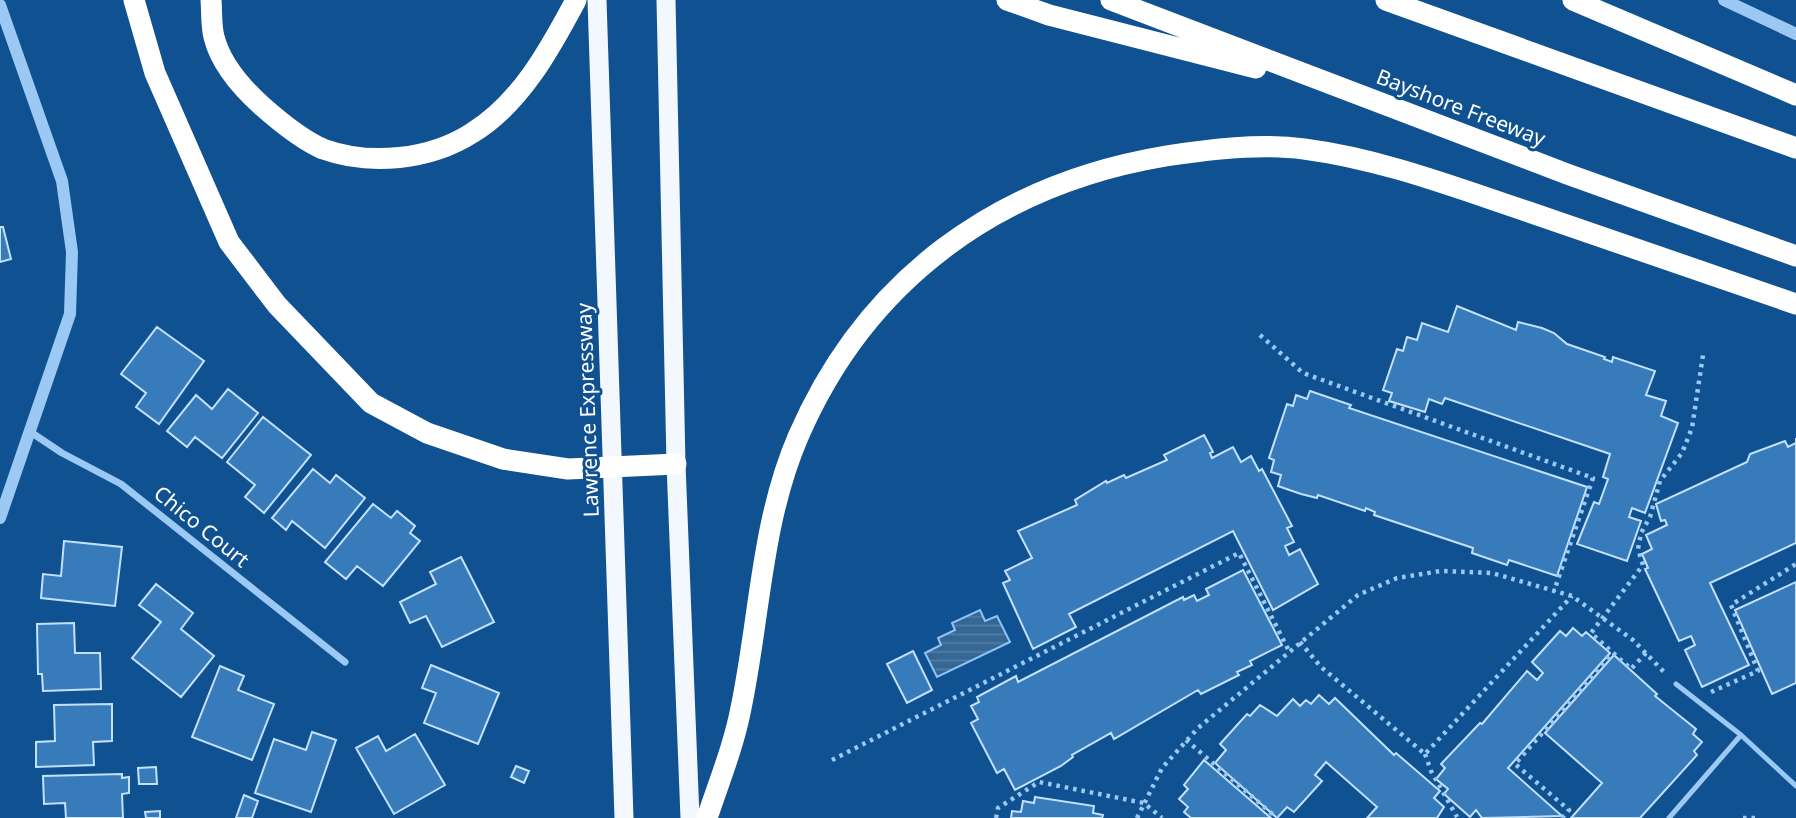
<svg xmlns="http://www.w3.org/2000/svg" width="1796" height="818" viewBox="0 0 1796 818" font-family="'Noto Sans',sans-serif">
<defs>
<pattern id="water-rules" width="6" height="5" patternUnits="userSpaceOnUse" patternTransform="scale(1.75)"><rect width="6" height="5" fill="#356694"/><path d="M0 2.5h6" fill="none" stroke="#537da4"/></pattern>
</defs>
<rect width="100%" height="100%" fill="#105191"/>
<path fill="url(#water-rules)" stroke="#8cc5f7" stroke-width="2" d="M 980,610 L 985,621 L 997,616 L 1010,642 L 937,677 L 925,653 L 941,645 L 938,638 L 955,630 L 952,623 Z"/>
<path fill="#387bba" stroke="#c3e1fd" stroke-width="2" d="M 0,227 L 3,227 L 11,259 L 0,262 Z
M 1457,306 L 1516,330 L 1518,322 L 1542,328 L 1554,333 L 1567,344 L 1605,357 L 1604,359 L 1612,362 L 1613,357 L 1655,371 L 1646,395 L 1666,401 L 1661,416 L 1678,423 L 1645,513 L 1632,508 L 1629,517 L 1641,521 L 1627,561 L 1577,544 L 1594,502 L 1599,504 L 1608,479 L 1603,477 L 1610,454 L 1445,398 L 1442,404 L 1429,399 L 1425,412 L 1389,401 L 1392,393 L 1383,390 L 1397,349 L 1403,351 L 1407,337 L 1417,340 L 1422,323 L 1448,332 Z
M 157,327 L 204,361 L 159,424 L 136,407 L 146,393 L 121,374 Z
M 228,389 L 258,413 L 222,458 L 195,437 L 187,447 L 167,431 L 196,395 L 212,409 Z
M 1310,391 L 1351,405 L 1349,408 L 1587,487 L 1557,576 L 1509,560 L 1507,565 L 1472,553 L 1473,548 L 1374,515 L 1375,512 L 1366,508 L 1365,511 L 1318,495 L 1317,498 L 1301,494 L 1278,486 L 1281,475 L 1271,472 L 1274,460 L 1269,458 L 1287,404 L 1293,406 L 1296,395 L 1307,399 Z
M 263,417 L 311,455 L 264,513 L 245,497 L 255,485 L 227,462 Z
M 1204,435 L 1213,452 L 1210,453 L 1212,458 L 1233,447 L 1241,462 L 1251,456 L 1259,471 L 1262,469 L 1292,526 L 1287,528 L 1294,542 L 1285,546 L 1289,555 L 1300,549 L 1318,584 L 1273,610 L 1233,531 L 1069,614 L 1076,627 L 1033,649 L 1003,583 L 1010,580 L 1005,571 L 1032,558 L 1018,531 L 1077,505 L 1075,500 L 1106,481 L 1107,483 L 1124,475 L 1126,478 L 1167,460 L 1164,455 Z
M 1796,438 L 1796,543 L 1710,583 L 1749,665 L 1702,687 L 1685,650 L 1695,645 L 1691,636 L 1679,641 L 1645,569 L 1648,568 L 1642,554 L 1652,549 L 1646,535 L 1667,525 L 1665,520 L 1661,521 L 1656,504 L 1747,462 L 1750,454 L 1785,441 L 1788,447 L 1796,443 Z
M 313,469 L 330,483 L 336,475 L 365,498 L 325,548 L 292,521 L 286,530 L 272,518 Z
M 373,504 L 391,518 L 397,511 L 415,526 L 410,533 L 420,541 L 383,586 L 357,566 L 346,579 L 325,562 Z
M 64,541 L 122,547 L 115,606 L 41,598 L 43,574 L 61,576 Z
M 461,557 L 494,622 L 442,647 L 426,616 L 410,623 L 400,602 L 436,584 L 430,572 Z
M 1243,570 L 1282,645 L 1250,661 L 1252,665 L 1237,672 L 1239,675 L 1201,694 L 1198,690 L 1114,739 L 1111,733 L 1072,755 L 1073,757 L 1061,766 L 1015,790 L 1004,769 L 997,773 L 971,723 L 978,719 L 971,706 L 979,702 L 977,697 L 1016,676 L 1018,682 L 1183,597 L 1184,600 L 1194,595 L 1197,601 L 1209,595 L 1206,589 Z
M 1796,582 L 1796,683 L 1772,694 L 1735,610 Z
M 156,584 L 193,613 L 181,629 L 214,656 L 181,697 L 132,658 L 161,622 L 139,605 Z
M 74,623 L 75,653 L 100,653 L 101,689 L 43,691 L 42,674 L 38,674 L 37,624 Z
M 1573,628 L 1582,636 L 1586,632 L 1610,653 L 1508,768 L 1562,816 L 1482,818 L 1476,810 L 1470,817 L 1444,794 L 1448,789 L 1436,779 L 1445,768 L 1441,764 L 1480,723 L 1482,724 L 1527,671 L 1537,680 L 1543,673 L 1532,662 L 1560,631 L 1566,636 Z
M 913,651 L 932,690 L 907,703 L 887,664 Z
M 1614,655 L 1657,694 L 1655,696 L 1696,729 L 1693,734 L 1702,742 L 1694,751 L 1697,755 L 1640,818 L 1571,818 L 1602,783 L 1545,733 Z
M 431,665 L 499,693 L 478,744 L 424,723 L 436,693 L 422,688 Z
M 220,666 L 244,676 L 238,690 L 274,704 L 252,760 L 192,737 Z
M 1319,695 L 1329,704 L 1335,698 L 1394,755 L 1396,753 L 1440,791 L 1434,798 L 1444,807 L 1437,818 L 1367,818 L 1377,807 L 1326,762 L 1315,775 L 1322,781 L 1294,812 L 1287,807 L 1277,818 L 1215,763 L 1226,750 L 1220,744 L 1247,714 L 1250,716 L 1260,705 L 1277,716 L 1293,699 L 1300,706 L 1306,700 L 1311,704 Z
M 112,704 L 112,741 L 93,742 L 94,765 L 36,767 L 36,742 L 55,741 L 54,705 Z
M 312,732 L 336,740 L 311,812 L 255,793 L 274,739 L 306,750 Z
M 415,734 L 445,785 L 394,814 L 356,748 L 378,736 L 386,751 Z
M 1204,760 L 1271,818 L 1191,818 L 1184,812 L 1188,807 L 1179,799 L 1188,789 L 1184,785 Z
M 516,766 L 529,771 L 524,783 L 511,777 Z
M 156,767 L 157,784 L 139,784 L 138,768 Z
M 122,774 L 122,778 L 129,777 L 129,793 L 122,794 L 123,818 L 66,818 L 65,803 L 44,804 L 43,776 Z
M 244,795 L 258,801 L 252,818 L 236,818 Z
M 1035,797 L 1094,806 L 1093,813 L 1103,815 L 1102,818 L 1011,818 L 1012,811 L 1021,812 L 1023,801 L 1034,803 Z
M 160,811 L 160,818 L 146,818 L 145,812 Z"/>
<g fill="none" stroke-linecap="round" stroke-linejoin="round">
<path stroke="#9bc9f3" stroke-width="4.5" stroke-dasharray="3.5 5" stroke-linecap="butt" d="M 1260,335 L 1303,373 L 1593,478 L 1554,591
M 1300,642 L 1321,667 L 1425,754 L 1572,596
M 1646,653 L 1631,669 L 1591,633 L 1643,565 L 1638,549 L 1641,533 L 1650,517 L 1660,481 L 1682,453 L 1692,428 L 1703,355
M 1711,692 L 1758,671 L 1731,605 L 1796,564
M 1186,740 L 1277,818
M 1425,754 L 1431,771 L 1457,817
M 832,760 L 1239,553 L 1289,651
M 996,818 L 998,808 L 1039,782 L 1144,803 L 1162,818
M 1137,818 L 1162,768 L 1198,728 L 1358,595 L 1397,578 L 1441,571 L 1492,573 L 1572,596 L 1633,640 L 1665,673
M 1562,818 L 1569,810 L 1515,764 L 1613,653
M 1743,818 L 1757,818"/>
<path stroke="#9bc9f3" stroke-width="5" d="M 1676,684 L 1741,735 L 1796,786
M 1669,818 L 1741,735"/>
<path stroke="#9bc9f3" stroke-width="7" d="M 29,431 L 62,453 L 121,484 L 345,662"/>
<path stroke="#9bc9f3" stroke-width="12" d="M 1724,0 L 1796,34
M 0,5 L 62,181 L 72,252 L 70,314 L 0,518"/>
<path stroke="#f3f8ff" stroke-width="19" d="M 597,0 L 624,818
M 666,0 L 676,464 L 690,818"/>
<path stroke="#fff" stroke-width="21" d="M 134,0 L 155,73 L 229,242 L 277,305 L 371,403 L 427,433 L 503,459 L 568,469 L 676,464
M 211,0 C 212,12 211,26 214,37 C 221,65 242,88 262,106 C 279,121 302,140 323,149 C 370,166 430,160 472,133 C 520,104 550,49 576,0
M 1007,0 L 1049,15 L 1256,68
M 1111,0 L 1567,174 L 1796,256
M 1386,0 L 1796,148
M 1573,0 L 1796,95
M 707,818 C 719,782 734,745 741,708 C 760,617 761,523 798,437 C 866,279 998,184 1166,156 C 1210,149 1260,143 1304,149 C 1381,159 1454,187 1526,211 C 1616,242 1706,273 1796,304"/>
</g>
<g text-anchor="middle" dominant-baseline="central" stroke-width="6" stroke-linejoin="round" paint-order="stroke">
<g font-size="21" fill="#fff" stroke="#105191">
<text transform="translate(1461 107) rotate(21)">Bayshore Freeway</text>
<text transform="translate(587 410) rotate(-92)">Lawrence Expressway</text>
<text transform="translate(202 526) rotate(39)">Chico Court</text>
</g>
</g>
</svg>
